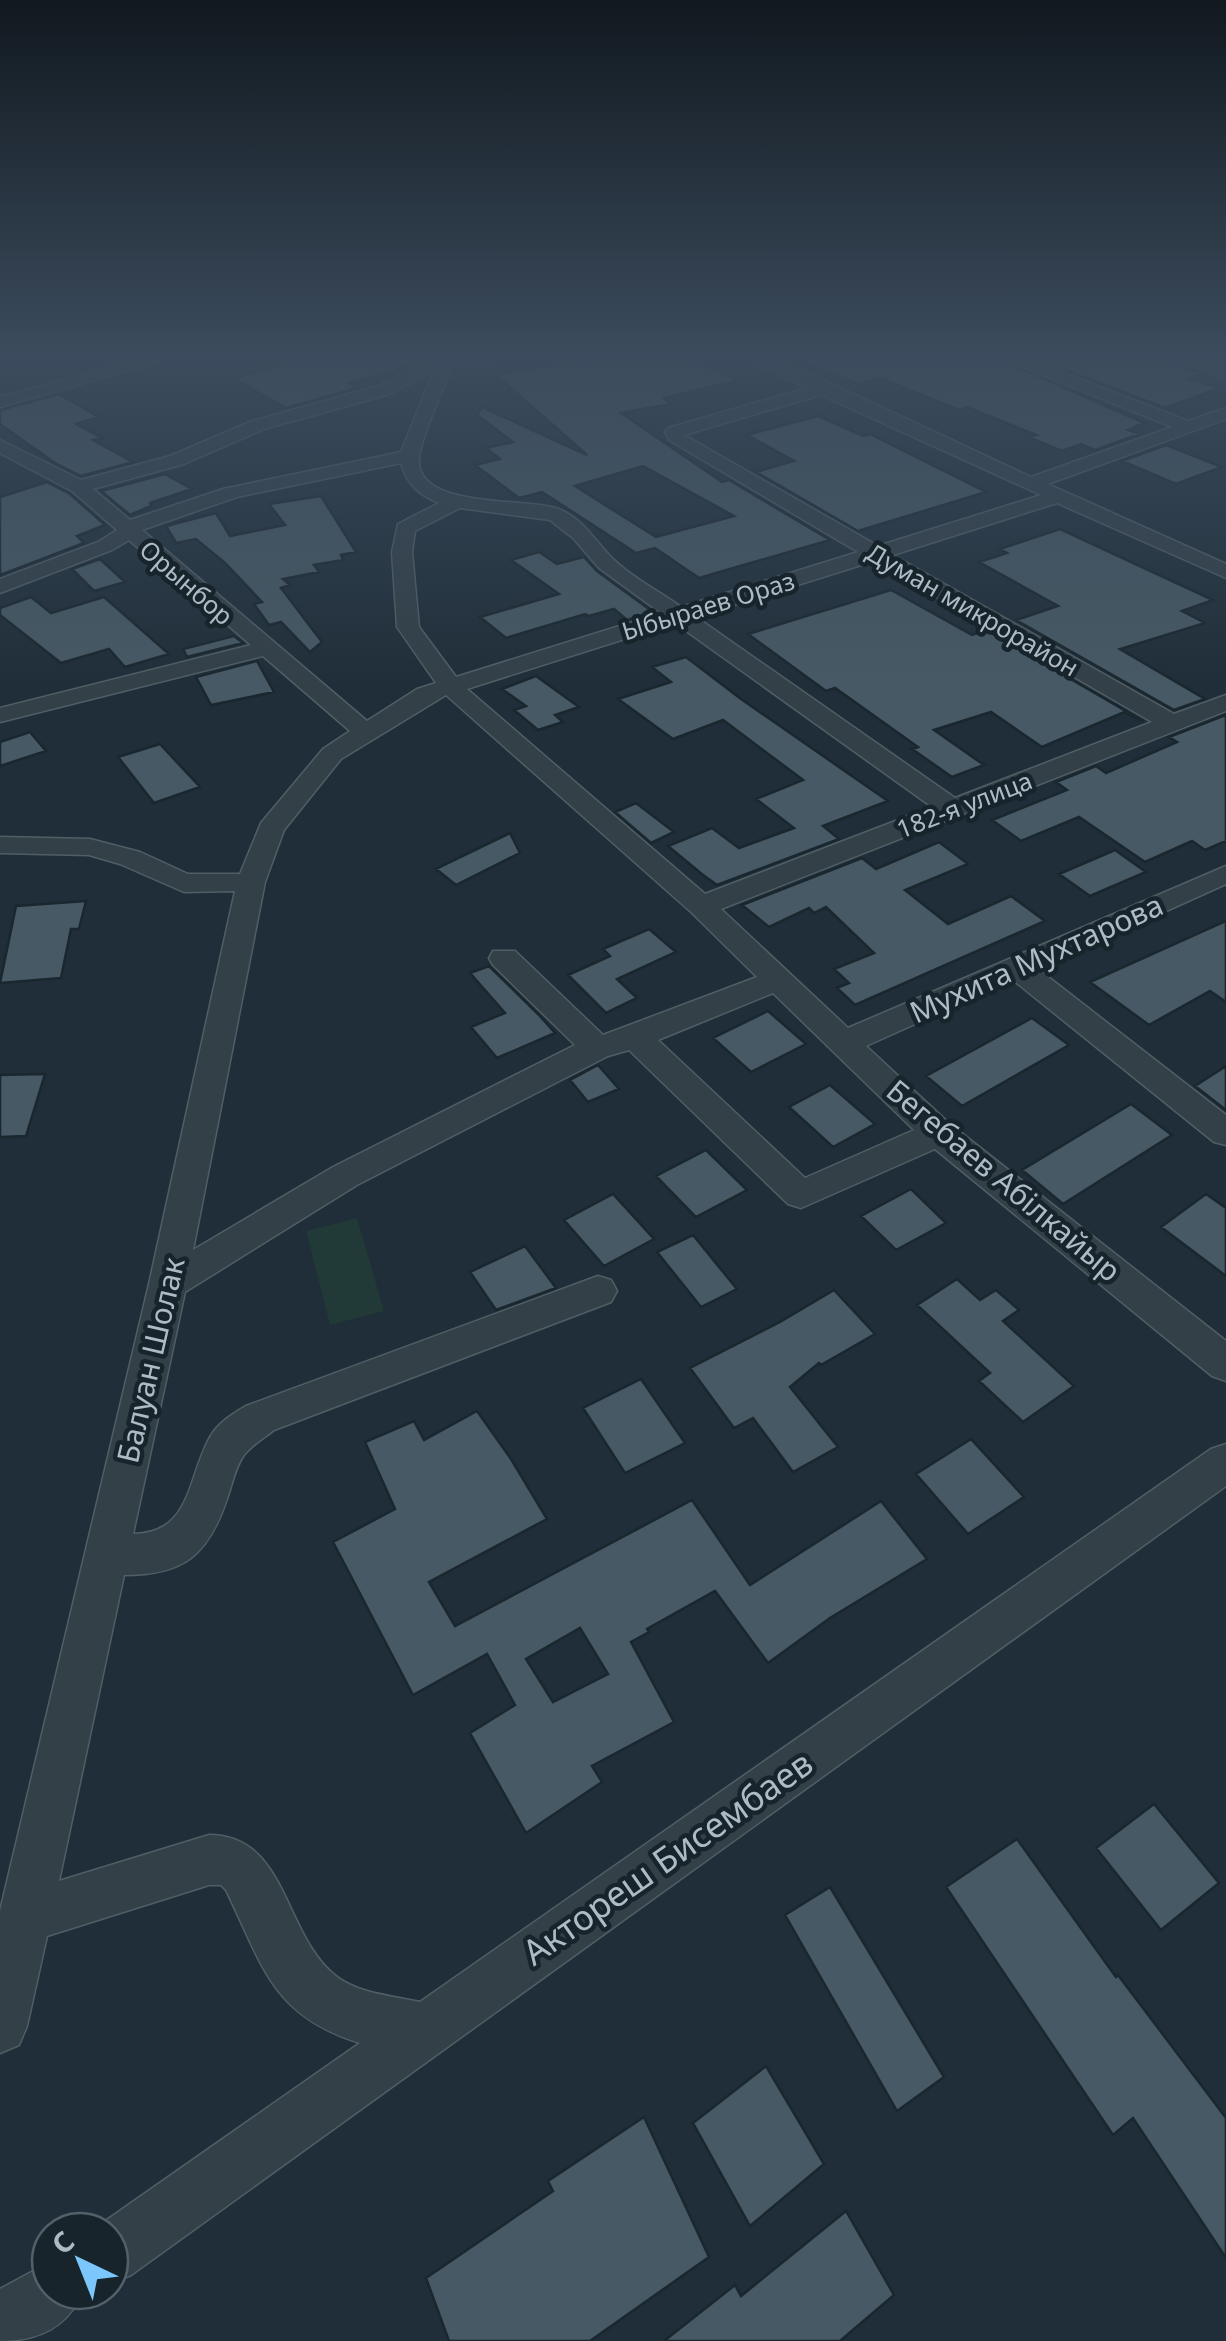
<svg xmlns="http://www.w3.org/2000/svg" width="1226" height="2341" viewBox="0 0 1226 2341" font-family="'Noto Sans',sans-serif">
<rect width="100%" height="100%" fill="#1f2e38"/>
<path fill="#213937" d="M 357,1218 L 384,1311 L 330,1325 L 306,1231 Z"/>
<path fill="#475964" stroke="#1a272e" stroke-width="2.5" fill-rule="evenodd" d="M 308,358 L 412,358 L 413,365 L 349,383 L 357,388 L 286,408 L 233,378 Z
M 595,358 L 688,358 L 738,380 L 664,398 L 671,404 L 621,413 L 722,482 L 729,480 L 830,540 L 699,578 L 655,548 L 636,553 L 542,492 L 519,498 L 475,465 L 500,459 L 486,448 L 513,442 L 477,415 L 482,407 L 587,455 L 495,374 ZM 643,466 L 734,516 L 656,537 L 575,486 Z
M 797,358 L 997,358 L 1144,423 L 1128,430 L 1140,434 L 1095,450 L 1081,444 L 1062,451 L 1028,437 L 1036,435 L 967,407 L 959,410 L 881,378 L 858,384 Z
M 1035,358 L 1159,358 L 1203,374 L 1190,379 L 1220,388 L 1165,408 Z
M 59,394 L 99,417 L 76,424 L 102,438 L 93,440 L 133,462 L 81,476 L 55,463 L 0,424 L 0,410 Z
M 818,416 L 863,436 L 870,434 L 986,492 L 858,531 L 756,472 L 794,461 L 747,435 Z
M 1166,445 L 1222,467 L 1176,484 L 1122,461 Z
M 165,474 L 192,489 L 150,503 L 151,506 L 130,515 L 101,491 Z
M 47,482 L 70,494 L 105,525 L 77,536 L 84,543 L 0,575 L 0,497 Z
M 321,496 L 356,552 L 341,555 L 343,560 L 314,565 L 319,572 L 283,579 L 290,585 L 281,588 L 322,642 L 310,652 L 281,622 L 269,625 L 254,604 L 262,602 L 225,563 L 196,539 L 176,543 L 166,526 L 216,513 L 230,536 L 285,525 L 269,504 Z
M 1060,529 L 1213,600 L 1182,611 L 1205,623 L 1120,649 L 1205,699 L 1174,710 L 1016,620 L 1058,606 L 979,562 L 1007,553 L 1000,549 Z
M 539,552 L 557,564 L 584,557 L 597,571 L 653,612 L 627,620 L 614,609 L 589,616 L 585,614 L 506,638 L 480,617 L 559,594 L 511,560 Z
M 100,559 L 125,582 L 94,591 L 72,569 Z
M 891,590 L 972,635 L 986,630 L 1143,721 L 1124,712 L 1042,747 L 991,712 L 934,730 L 984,765 L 952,777 L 912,749 L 918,747 L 835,688 L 826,691 L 748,634 Z
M 31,597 L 51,613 L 104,597 L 169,654 L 125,667 L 109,649 L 61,663 L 0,615 L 0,608 Z
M 234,636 L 243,643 L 187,657 L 183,649 Z
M 686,657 L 741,699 L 888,801 L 823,826 L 839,839 L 717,885 L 703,875 L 668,846 L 712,828 L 739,848 L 794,828 L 756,799 L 803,780 L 723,720 L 673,739 L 618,699 L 671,682 L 652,667 Z
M 257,661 L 274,692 L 211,705 L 196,677 Z
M 536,676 L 579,707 L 555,715 L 563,722 L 538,730 L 514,710 L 526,706 L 502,689 Z
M 1226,715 L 1226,841 L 1205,850 L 1192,841 L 1145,862 L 1079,817 L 1021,841 L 992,820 L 1067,790 L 1056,782 L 1096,766 L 1106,773 L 1177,742 L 1169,737 Z
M 30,732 L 46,751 L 0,766 L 0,742 Z
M 160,744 L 200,787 L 154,803 L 118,757 Z
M 636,803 L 674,832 L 651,843 L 615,812 Z
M 510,833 L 520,853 L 456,885 L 436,869 Z
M 939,842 L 968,864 L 905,890 L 948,924 L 1011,896 L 1045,921 L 855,1005 L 837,988 L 849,983 L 834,969 L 874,953 L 826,907 L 814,913 L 809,908 L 769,927 L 742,905 L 862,858 L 876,869 Z
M 1115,850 L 1146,872 L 1090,896 L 1059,874 Z
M 86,901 L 79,929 L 71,929 L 61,978 L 0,983 L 16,906 Z
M 1226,921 L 1226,1002 L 1210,991 L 1149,1025 L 1090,982 Z
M 649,929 L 676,952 L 617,979 L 637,998 L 606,1013 L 568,975 L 610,956 L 603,949 Z
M 489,966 L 539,1015 L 555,1033 L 497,1058 L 471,1027 L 505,1013 L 470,973 Z
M 768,1011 L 806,1044 L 751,1072 L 713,1038 Z
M 1032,1018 L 1069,1045 L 962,1106 L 926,1076 Z
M 598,1065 L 619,1089 L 588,1102 L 570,1080 Z
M 1226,1066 L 1226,1110 L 1195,1086 Z
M 45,1074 L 26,1136 L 0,1137 L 0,1075 Z
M 830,1085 L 875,1124 L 833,1147 L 789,1107 Z
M 1131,1104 L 1172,1135 L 1063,1204 L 1022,1170 Z
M 706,1150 L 747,1190 L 696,1217 L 656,1176 Z
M 911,1189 L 946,1223 L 896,1250 L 861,1216 Z
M 613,1194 L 654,1239 L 604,1266 L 564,1220 Z
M 1206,1194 L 1226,1208 L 1226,1276 L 1161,1227 Z
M 693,1235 L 737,1289 L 701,1307 L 657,1252 Z
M 525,1246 L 556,1288 L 496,1310 L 470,1272 Z
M 957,1279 L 980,1300 L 996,1290 L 1019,1310 L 1003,1321 L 1074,1386 L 1023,1422 L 979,1381 L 990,1373 L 917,1305 Z
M 834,1290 L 875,1334 L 821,1365 L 819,1363 L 790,1387 L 838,1447 L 793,1472 L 753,1418 L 734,1428 L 690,1368 L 780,1322 Z
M 641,1379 L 685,1443 L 625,1473 L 583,1408 Z
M 477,1411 L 511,1459 L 547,1519 L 429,1582 L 455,1626 L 692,1500 L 750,1585 L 881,1501 L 927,1559 L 830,1618 L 768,1663 L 715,1591 L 647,1629 L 649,1632 L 631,1642 L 674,1722 L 592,1766 L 602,1782 L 526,1833 L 470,1733 L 515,1705 L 487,1654 L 413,1695 L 333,1542 L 395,1509 L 365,1442 L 414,1421 L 424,1440 ZM 580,1628 L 608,1674 L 553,1702 L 526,1659 Z
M 971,1439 L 1024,1497 L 968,1534 L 916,1474 Z
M 1154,1804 L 1219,1883 L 1161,1930 L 1096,1848 Z
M 1017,1839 L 1116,1977 L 1118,1975 L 1226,2118 L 1226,2258 L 1133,2118 L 1113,2135 L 946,1887 Z
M 830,1887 L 944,2077 L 897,2111 L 785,1915 Z
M 766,2066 L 824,2164 L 750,2226 L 693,2123 Z
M 644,2117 L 709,2257 L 590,2341 L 449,2341 L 426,2278 L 553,2191 L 548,2181 Z
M 846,2211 L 894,2295 L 840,2341 L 664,2341 L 735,2285 L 741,2296 Z"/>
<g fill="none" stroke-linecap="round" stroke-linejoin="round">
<g stroke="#505e66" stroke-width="3">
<path id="minor" d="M 145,358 L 172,358 L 0,407 L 0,397 Z
M 436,358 L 503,358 L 495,363 L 453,365 C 442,393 427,422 420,452 C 406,512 530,496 561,510 C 584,520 595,541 612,558 C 631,577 659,591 681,607 L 858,552 L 669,440 L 665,432 L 668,428 L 807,388 L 746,358 L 768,358 L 832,384 L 1031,477 L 1172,427 L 1001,358 L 1024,358 L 1188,421 L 1226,408 L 1226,419 L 1048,484 L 1226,564 L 1226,578 L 1057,503 L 893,555 L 1174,714 L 1226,695 L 1226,711 L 721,909 L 848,1028 L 1226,866 L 1226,884 L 1038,969 L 1226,1115 L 1226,1145 L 1214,1142 L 1013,980 L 866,1046 L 950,1124 L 1226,1341 L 1226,1381 L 1212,1376 L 935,1149 L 801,1208 L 788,1204 L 629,1050 L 608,1056 L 357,1185 L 185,1292 L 133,1534 C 192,1533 187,1478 210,1437 C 218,1423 232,1414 246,1406 L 598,1276 L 611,1280 L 617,1291 L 611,1302 L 274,1430 C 264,1438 252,1445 244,1455 C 235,1467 232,1485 227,1499 C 208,1555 184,1575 124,1575 L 59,1881 L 209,1835 C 288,1835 283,1936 337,1977 C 360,1994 393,1996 420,2002 L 1211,1449 L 1226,1444 L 1226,1486 L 131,2275 L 110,2284 L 110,2231 L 91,2231 L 360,2043 C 272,2016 263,1966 226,1890 L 221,1885 L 209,1885 L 47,1936 L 27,2026 L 19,2045 L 0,2053 L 0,1911 L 149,1284 L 235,891 L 184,892 L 120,864 L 89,855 L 0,853 L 0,837 L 90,839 L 140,852 L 188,874 L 240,874 L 261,823 L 323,749 L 350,731 L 263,656 L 0,722 L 0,708 L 251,645 L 129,540 L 112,550 L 0,593 L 0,579 L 98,542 L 117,530 L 72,491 L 0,453 L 0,440 L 81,480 L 170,456 L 252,421 L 375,387 ZM 433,372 L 401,452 L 223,489 L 130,520 L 93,489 L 184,464 L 264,429 L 387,395 ZM 821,395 L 1041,495 L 878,546 L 684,435 ZM 401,463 C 407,484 419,495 439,503 L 398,524 L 392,552 L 397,627 L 436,683 L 417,689 L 367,721 L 142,530 L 237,497 ZM 460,508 L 550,520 L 573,538 L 599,568 L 661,613 L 456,677 L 419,627 L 412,552 L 415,531 ZM 874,561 L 1152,722 L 955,798 L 696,617 ZM 675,623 L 932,807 L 705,894 L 467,689 ZM 446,695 L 691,912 L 757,977 L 603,1035 L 515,951 L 493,951 L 489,958 L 493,965 L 575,1045 L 333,1167 L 193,1250 L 265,882 L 284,830 L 341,759 ZM 773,993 L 914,1130 L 805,1178 L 658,1040 Z
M 1174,358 L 1198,358 L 1226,368 L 1226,379 Z
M 50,2262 L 50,2291 L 83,2291 C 68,2328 38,2341 0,2341 L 0,2289 Z"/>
</g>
<use href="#minor" fill="#334048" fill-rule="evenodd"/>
</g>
<linearGradient id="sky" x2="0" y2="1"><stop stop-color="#11191f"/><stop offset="0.52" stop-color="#3c4c5e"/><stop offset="1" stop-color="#3c4c5e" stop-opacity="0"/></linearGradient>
<rect width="1226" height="686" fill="url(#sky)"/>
<g text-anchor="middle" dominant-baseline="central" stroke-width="9" stroke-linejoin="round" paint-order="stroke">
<g font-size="25" fill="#adbbc5" stroke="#18242c">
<text transform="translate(187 582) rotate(41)">Орынбор</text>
<text transform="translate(708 605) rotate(-17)">Ыбыраев Ораз</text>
<text transform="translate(973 609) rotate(30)">Думан микрорайон</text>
<text transform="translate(964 804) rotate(-21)">182-я улица</text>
</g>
<g font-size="30" fill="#adbbc5" stroke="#18242c">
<text transform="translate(1036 958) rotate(-24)">Мухита Мухтарова</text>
<text transform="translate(1004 1180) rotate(40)">Бегебаев Абілкайыр</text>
<text transform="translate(150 1360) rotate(-77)">Балуан Шолак</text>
</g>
<g font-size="35" fill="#adbbc5" stroke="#18242c">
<text transform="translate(667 1857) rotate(-35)">Актореш Бисембаев</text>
</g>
</g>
<g transform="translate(80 2261) rotate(317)"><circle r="48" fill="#18242c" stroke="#546069" stroke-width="2.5"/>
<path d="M0-8L18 38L0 25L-18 38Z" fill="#7bc6fb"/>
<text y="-15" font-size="28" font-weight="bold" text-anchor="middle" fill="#adbbc5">С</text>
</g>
</svg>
